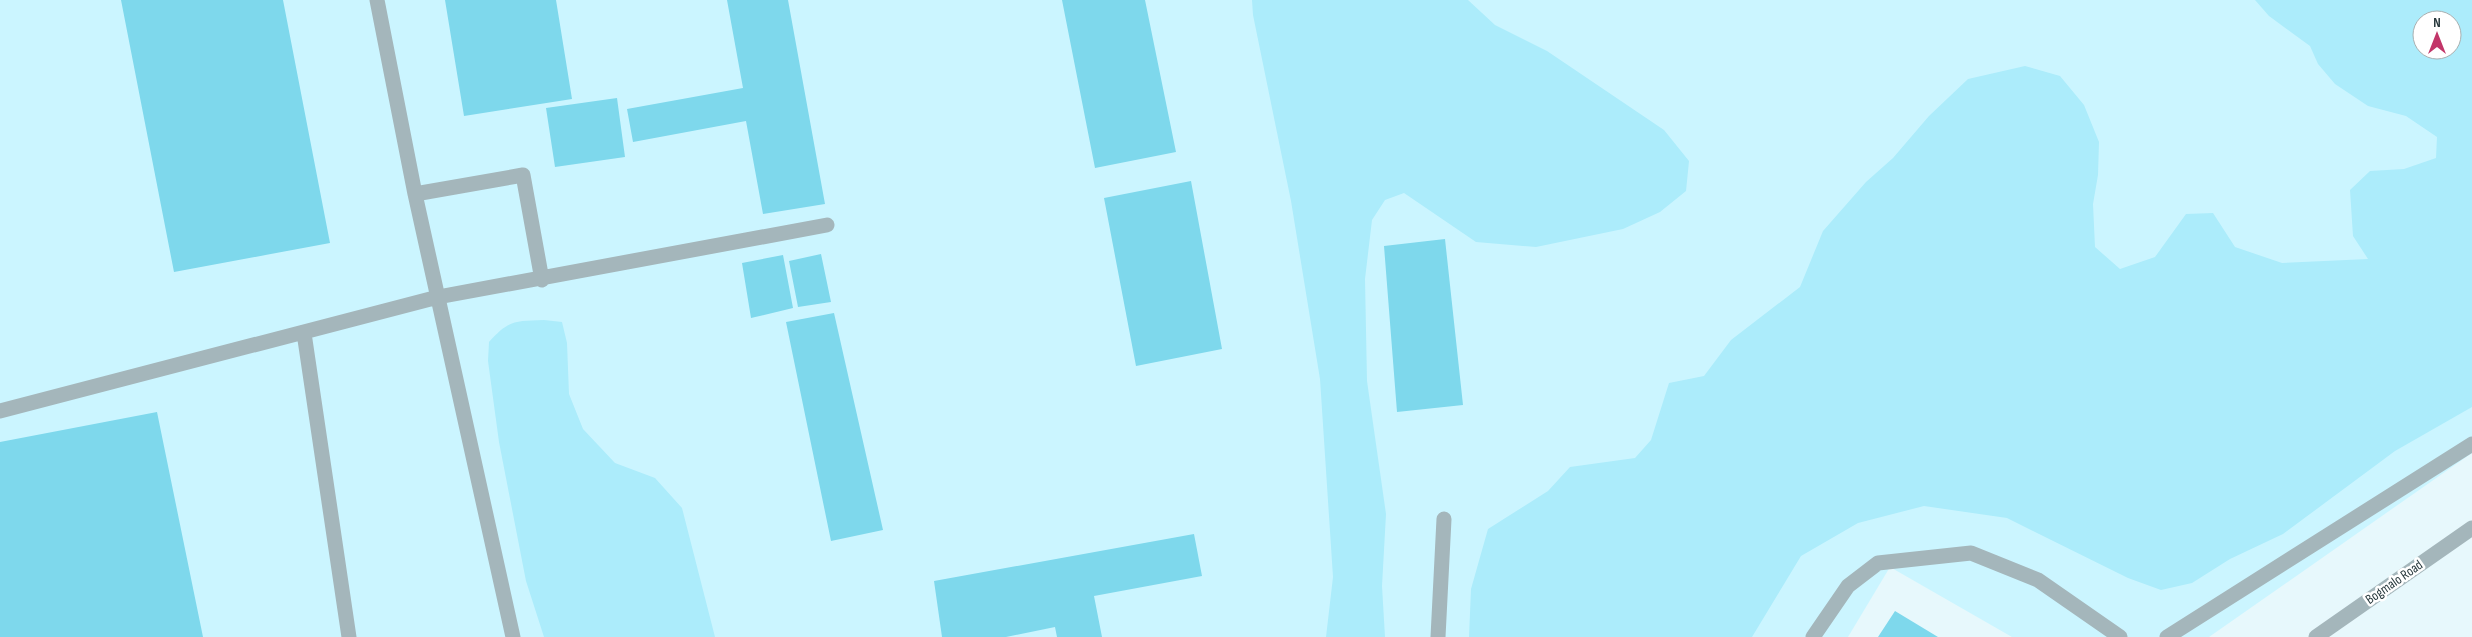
<svg xmlns="http://www.w3.org/2000/svg" width="2472" height="637" viewBox="0 0 2472 637" font-family="'Sofia Sans Condensed',sans-serif">
<rect width="100%" height="100%" fill="#e7f8fc"/>
<path fill="#cbf5ff" fill-rule="evenodd" d="M 0,0 L 2472,0 L 2472,453 L 2209,637 L 2012,637 L 1890,567 L 1848,637 L 0,637 ZM 2422,20 L 2452,20 L 2452,50 L 2422,50 Z"/>
<path fill="#acecfb" fill-rule="evenodd" d="M 1252,0 L 1468,0 L 1495,25 L 1547,51 L 1664,130 L 1689,161 L 1686,191 L 1660,212 L 1623,229 L 1536,247 L 1476,242 L 1404,193 L 1385,200 L 1372,220 L 1365,279 L 1367,381 L 1386,514 L 1382,586 L 1385,637 L 1326,637 L 1333,577 L 1320,379 L 1291,201 L 1253,15 Z
M 2255,0 L 2472,0 L 2472,407 L 2395,451 L 2283,534 L 2230,559 L 2192,583 L 2161,590 L 2128,578 L 2007,518 L 1924,506 L 1858,523 L 1801,556 L 1752,637 L 1469,637 L 1471,589 L 1488,529 L 1548,491 L 1570,467 L 1635,458 L 1651,440 L 1669,383 L 1704,376 L 1731,340 L 1800,287 L 1823,231 L 1866,182 L 1893,158 L 1929,116 L 1968,79 L 2025,66 L 2060,76 L 2084,105 L 2099,142 L 2098,175 L 2093,204 L 2095,247 L 2120,269 L 2155,257 L 2186,214 L 2213,213 L 2235,247 L 2282,263 L 2368,259 L 2353,236 L 2350,190 L 2370,171 L 2404,169 L 2436,158 L 2437,137 L 2406,116 L 2368,106 L 2335,84 L 2318,64 L 2310,46 L 2269,16 ZM 2422,20 L 2452,20 L 2452,50 L 2422,50 Z
M 544,320 L 562,322 L 567,343 L 569,394 L 583,429 L 615,463 L 655,478 L 682,508 L 715,637 L 544,637 L 526,581 L 499,442 L 488,361 L 489,342 C 509,320 514,321 544,320 Z"/>
<path fill="#7ed8ec" d="M 121,0 L 283,0 L 330,243 L 174,272 Z
M 445,0 L 556,0 L 572,99 L 464,116 Z
M 727,0 L 788,0 L 825,204 L 763,214 L 746,121 L 633,142 L 627,109 L 743,88 Z
M 1062,0 L 1145,0 L 1176,152 L 1095,168 Z
M 617,98 L 625,157 L 555,167 L 546,108 Z
M 1191,181 L 1222,349 L 1136,366 L 1104,198 Z
M 1445,239 L 1463,405 L 1397,412 L 1384,246 Z
M 821,254 L 831,302 L 798,307 L 789,261 Z
M 783,255 L 793,308 L 751,318 L 742,263 Z
M 834,313 L 883,530 L 831,541 L 786,322 Z
M 157,412 L 203,637 L 0,637 L 0,442 Z
M 1194,534 L 1202,576 L 1094,596 L 1102,637 L 1057,637 L 1055,627 L 1006,637 L 942,637 L 934,581 Z
M 1895,611 L 1938,637 L 1878,637 Z"/>
<g fill="none" stroke-linecap="round" stroke-linejoin="round">
<path stroke="#a4b6bb" stroke-width="15" d="M 377,0 L 415,194 L 513,637
M 415,194 L 523,175 L 542,280
M 304,333 L 349,637
M 0,411 L 438,297 L 827,225
M 1438,637 L 1444,519
M 1813,637 L 1848,586 L 1878,563 L 1971,553 L 2038,580 L 2120,637
M 2167,637 L 2472,444
M 2316,637 L 2472,528"/>
</g>
<g text-anchor="middle" dominant-baseline="central" stroke-width="5" stroke-linejoin="round" paint-order="stroke">
<g font-size="14" fill="#28393d" stroke="#fff">
<text transform="translate(2394 582) rotate(-35)">Bogmalo Road</text>
</g>
</g>
<g transform="translate(2437 35)"><circle r="24" fill="#ffffff" stroke="#a9b0b1"/>
<path d="M0-4L9 19L0 12L-9 19Z" fill="#c23669"/>
<text y="-8" font-size="14" font-weight="bold" text-anchor="middle" fill="#28393d">N</text>
</g>
</svg>
